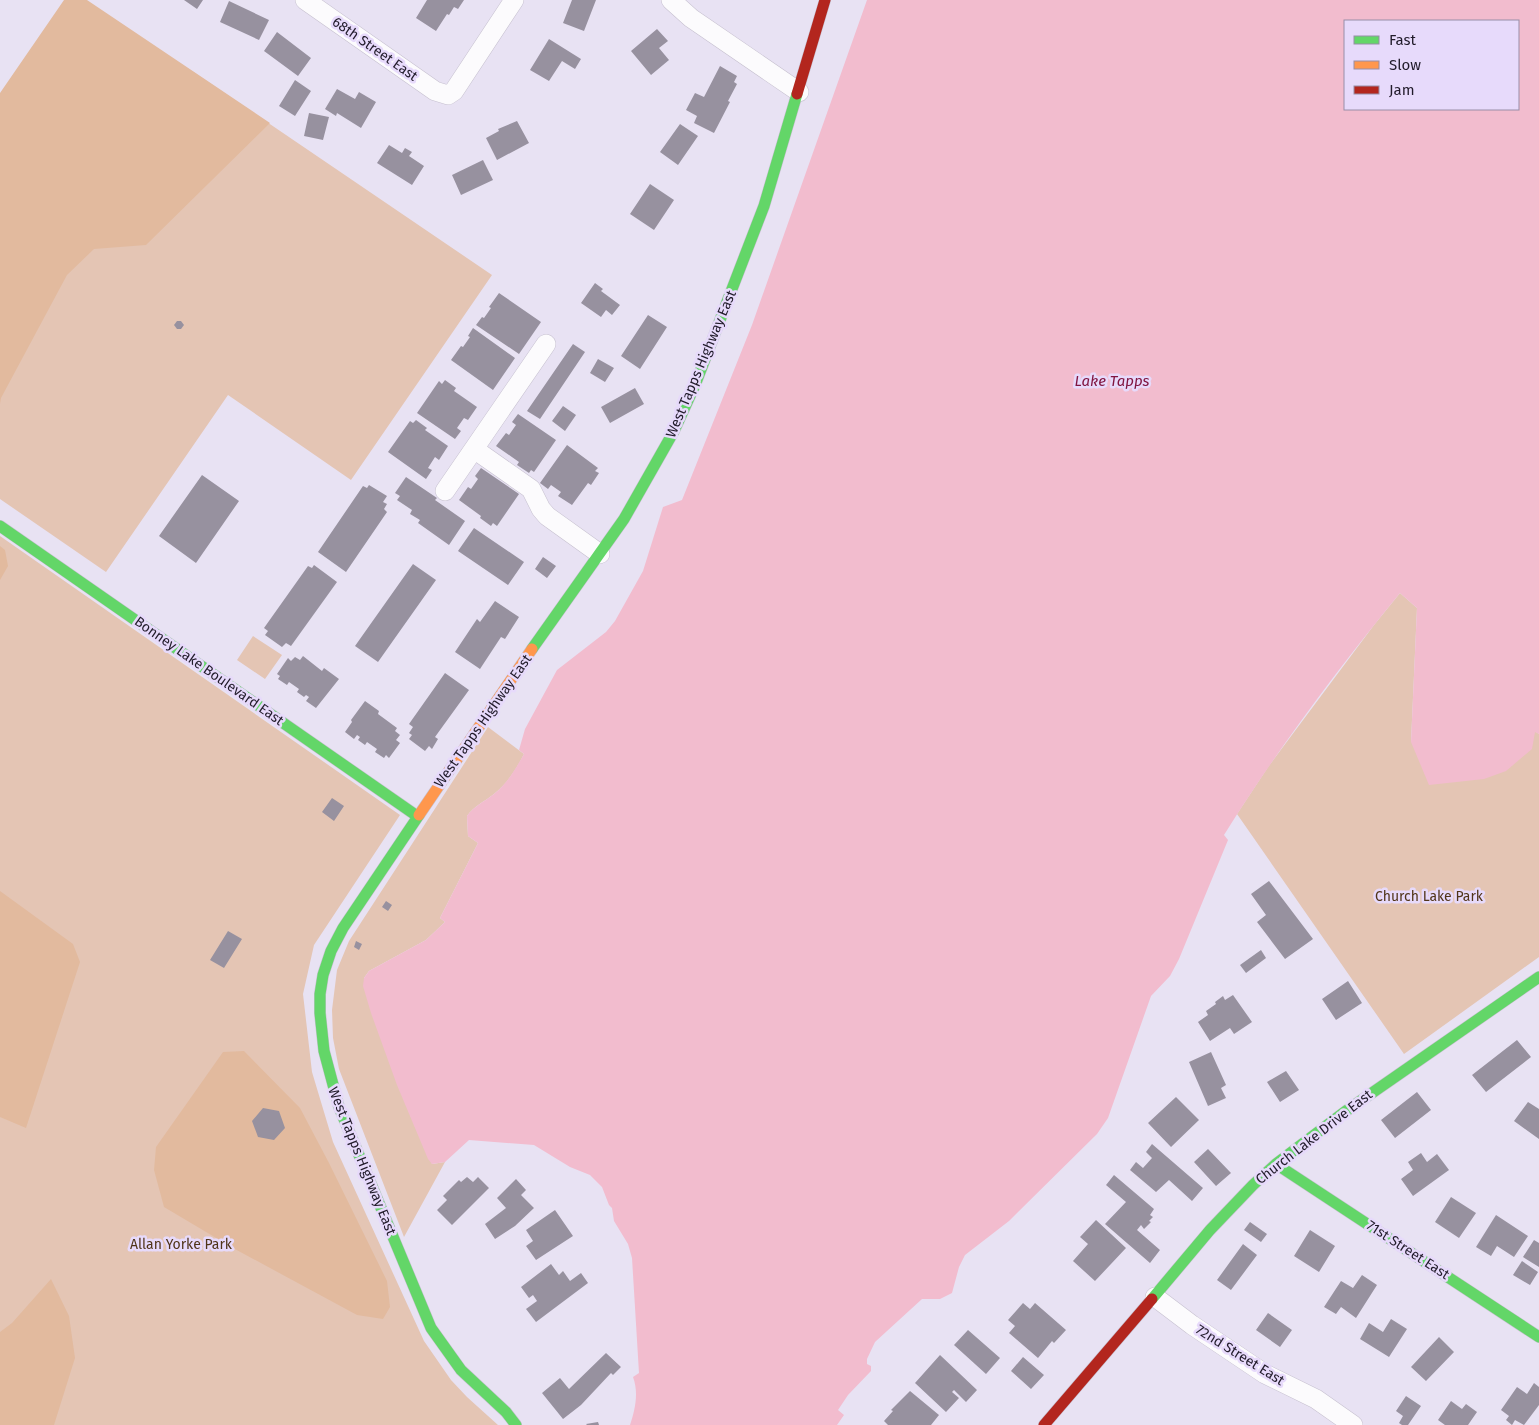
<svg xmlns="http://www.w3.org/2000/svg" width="1539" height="1425" viewBox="0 0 1539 1425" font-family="'Fira Sans',sans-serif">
<rect width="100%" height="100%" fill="#e8e2f3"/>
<path fill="#e4c5b4" d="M 192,71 L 492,275 L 351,480 L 228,395 L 106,572 L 0,499 L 0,353 Z
M 0,536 L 400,815 L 314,945 L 303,994 L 312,1072 L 333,1142 L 424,1341 L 451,1380 L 467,1397 L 498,1425 L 0,1425 Z
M 1400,593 L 1417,608 L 1411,742 L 1535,731 L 1539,734 L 1539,957 L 1404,1054 L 1237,814 L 1268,767 L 1374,625 Z
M 253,636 L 282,655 L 265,679 L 237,660 Z
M 488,727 L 524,754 C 517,768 507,784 494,794 C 484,802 474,806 467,816 L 468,836 L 478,843 L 440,918 L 445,922 L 426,940 L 369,971 L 364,978 L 432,1164 L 445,1162 L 404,1237 L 339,1069 L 333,1038 L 332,1010 L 337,970 L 349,941 Z"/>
<path fill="#e2ba9e" d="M 64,0 L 87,0 L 270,123 L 146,245 L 94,249 L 67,275 L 1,398 L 0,404 L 0,93 Z
M 0,546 L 5,550 L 8,566 L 0,580 Z
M 0,891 L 73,944 L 80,962 L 26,1128 L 0,1117 Z
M 244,1051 L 300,1108 L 329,1163 L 387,1281 L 390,1307 L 383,1319 L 357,1315 L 233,1248 L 164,1207 L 154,1170 L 156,1147 L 223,1052 Z
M 51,1279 L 69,1316 L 75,1358 L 54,1425 L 0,1425 L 0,1332 L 12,1323 Z"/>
<path fill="#f2bcce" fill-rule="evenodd" d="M 867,0 L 1539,0 L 1539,734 L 1535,732 L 1532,749 L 1506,771 L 1484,779 L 1429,785 L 1411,742 L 1417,608 L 1400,593 C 1337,670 1277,750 1224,835 L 1228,840 L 1179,959 L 1170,976 L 1151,996 L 1108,1118 L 1097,1134 L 1009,1221 L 965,1255 L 959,1267 L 952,1293 L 940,1299 L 922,1299 L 875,1342 L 867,1359 L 867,1364 L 871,1366 L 871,1371 L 848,1395 L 838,1410 L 844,1415 L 837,1425 L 630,1425 C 635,1410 639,1393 633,1377 L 639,1373 L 632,1258 L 628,1244 L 614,1221 L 612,1208 L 609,1205 L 602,1187 L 590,1175 L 570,1167 L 534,1145 L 469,1140 L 445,1162 L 432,1164 L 428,1159 L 397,1085 L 371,1013 L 363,986 L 364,978 L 369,971 L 426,940 L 445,922 L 440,918 L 478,843 L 468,836 L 467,816 C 474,806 484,802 494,794 C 507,784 516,768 524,754 L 519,750 L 525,729 L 557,670 L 606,632 L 615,621 L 643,571 L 663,507 L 682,500 L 752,325 ZM 1345,21 L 1518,21 L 1518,109 L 1345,109 Z"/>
<path fill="#97919f" d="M 184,0 L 203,0 L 197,9 Z
M 427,0 L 464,0 L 458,9 L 454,7 L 449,15 L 447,14 L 436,31 L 416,18 Z
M 572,0 L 596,0 L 584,31 L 563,23 Z
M 229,1 L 269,20 L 259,40 L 220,22 Z
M 657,29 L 668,41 L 659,48 L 669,60 L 651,75 L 631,51 Z
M 277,32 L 311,58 L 298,76 L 264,51 Z
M 549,39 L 581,59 L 575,69 L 562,61 L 549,81 L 530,70 Z
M 720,66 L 737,76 L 734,82 L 737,84 L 728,101 L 730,102 L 714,133 L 694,123 L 697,116 L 686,110 L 695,93 L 704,97 Z
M 295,80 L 311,91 L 295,116 L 279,106 Z
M 337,89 L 355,99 L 359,92 L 376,102 L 361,128 L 337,113 L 336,116 L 325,109 Z
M 309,113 L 329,117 L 323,140 L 304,136 Z
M 517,121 L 529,143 L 497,160 L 486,138 L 499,131 L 498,129 Z
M 680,124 L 698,136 L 678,165 L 660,152 Z
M 389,145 L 402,153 L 405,148 L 412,152 L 409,156 L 424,166 L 412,185 L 377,163 Z
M 483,160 L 493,180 L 461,195 L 452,175 Z
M 650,184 L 674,200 L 654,230 L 630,214 Z
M 595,283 L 603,289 L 601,291 L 620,305 L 612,315 L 606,310 L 601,317 L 581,303 Z
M 499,293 L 541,322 L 519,354 L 476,325 L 482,317 L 484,318 L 491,308 L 489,307 Z
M 648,315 L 667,327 L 640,369 L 621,356 Z
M 177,321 L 181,321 L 184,325 L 181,329 L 177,329 L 174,325 Z
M 473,328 L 515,358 L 493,390 L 451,360 L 461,346 L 463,347 L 470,337 L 468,336 Z
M 573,344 L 585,352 L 540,419 L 527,411 Z
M 598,359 L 614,368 L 605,382 L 590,373 Z
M 445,380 L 456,388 L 454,391 L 477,407 L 468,420 L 464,418 L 457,428 L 461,431 L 455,439 L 417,413 L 439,381 L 442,384 Z
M 635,388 L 644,404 L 610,423 L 601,407 Z
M 563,406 L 576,415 L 565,431 L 552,421 Z
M 518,414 L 556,440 L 534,472 L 531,470 L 529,473 L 517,465 L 519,462 L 496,446 L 506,433 L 509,435 L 516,425 L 512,422 Z
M 416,420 L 427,428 L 425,430 L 448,446 L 439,460 L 435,457 L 428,468 L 432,470 L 426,479 L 388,452 L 410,421 L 413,423 Z
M 567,445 L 598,468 L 595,471 L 599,473 L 591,485 L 588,483 L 572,505 L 558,496 L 561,492 L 551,485 L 548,489 L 540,483 Z
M 481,468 L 519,494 L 497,526 L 493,523 L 491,526 L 480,518 L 481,516 L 459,500 L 468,487 L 471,489 L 478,479 L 475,476 Z
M 202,475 L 239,501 L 196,563 L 159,536 Z
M 406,477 L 437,498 L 435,500 L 465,521 L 449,545 L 418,523 L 420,520 L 410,514 L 412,510 L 397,500 L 400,496 L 395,493 Z
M 369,485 L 387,496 L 383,502 L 387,504 L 384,509 L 387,512 L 346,572 L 318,552 L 363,486 L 367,488 Z
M 474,528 L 524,562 L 508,585 L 458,551 Z
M 543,557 L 556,566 L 547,578 L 535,569 Z
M 413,564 L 436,580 L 378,662 L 355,646 Z
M 314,565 L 337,582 L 291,646 L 286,643 L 282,647 L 265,635 L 268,631 L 264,628 L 308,566 L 312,568 Z
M 495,601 L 519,617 L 505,639 L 501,637 L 480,669 L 455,652 L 477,619 L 480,622 Z
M 303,656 L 322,671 L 324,668 L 339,679 L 316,708 L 306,701 L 309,697 L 306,695 L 304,697 L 297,692 L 299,689 L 289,682 L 287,685 L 278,679 L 280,676 L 277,674 L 288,658 L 291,661 L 295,657 L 300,660 Z
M 445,673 L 469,690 L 435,737 L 438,739 L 432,749 L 429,746 L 425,751 L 409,739 L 412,735 L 409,733 L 413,727 L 409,724 Z
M 365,701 L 379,711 L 378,714 L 397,728 L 395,731 L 400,735 L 396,740 L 400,743 L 389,758 L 386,755 L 384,758 L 375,752 L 377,749 L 367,742 L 365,745 L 358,740 L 360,737 L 357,735 L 354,739 L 345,732 L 352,722 L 351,720 Z
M 332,798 L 344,806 L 334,821 L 322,812 Z
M 1269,881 L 1313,939 L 1285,959 L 1257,922 L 1266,915 L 1251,894 Z
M 386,901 L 392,905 L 388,911 L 382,907 Z
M 228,931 L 242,939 L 224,968 L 210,960 Z
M 356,941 L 362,944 L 359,950 L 354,947 Z
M 1261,950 L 1266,958 L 1246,973 L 1240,965 Z
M 1348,981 L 1362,1003 L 1336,1020 L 1322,999 Z
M 1233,995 L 1252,1022 L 1234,1034 L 1230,1028 L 1210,1041 L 1198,1022 L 1208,1015 L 1206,1011 L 1216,1004 L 1215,1002 L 1223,996 L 1225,1000 Z
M 1517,1040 L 1531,1057 L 1486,1092 L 1472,1075 Z
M 1211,1052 L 1226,1085 L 1221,1088 L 1226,1098 L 1208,1106 L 1189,1062 Z
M 1286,1071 L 1299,1090 L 1280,1102 L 1267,1082 Z
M 1417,1092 L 1431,1110 L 1395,1138 L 1381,1120 Z
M 1176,1097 L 1199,1120 L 1171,1147 L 1148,1123 Z
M 1528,1102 L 1539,1109 L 1539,1139 L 1514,1121 Z
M 263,1108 L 279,1111 L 285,1128 L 274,1140 L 258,1137 L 252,1121 Z
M 1152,1144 L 1203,1188 L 1192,1201 L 1169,1180 L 1156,1192 L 1130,1170 L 1136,1162 L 1143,1168 L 1152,1158 L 1146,1152 Z
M 1208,1149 L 1231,1173 L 1216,1186 L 1194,1162 Z
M 1421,1153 L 1427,1162 L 1437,1154 L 1449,1170 L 1413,1196 L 1401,1179 L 1413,1170 L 1408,1162 Z
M 1114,1175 L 1154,1209 L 1150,1215 L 1153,1217 L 1149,1221 L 1151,1222 L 1144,1229 L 1141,1225 L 1137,1230 L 1160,1250 L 1150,1263 L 1105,1224 L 1126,1202 L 1106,1185 Z
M 467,1177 L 473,1182 L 478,1177 L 489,1188 L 452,1225 L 437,1210 L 447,1200 L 443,1196 L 459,1180 L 461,1182 Z
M 516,1179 L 526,1190 L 521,1195 L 534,1208 L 515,1226 L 495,1239 L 485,1224 L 506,1208 L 497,1198 Z
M 1451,1197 L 1476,1213 L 1459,1238 L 1435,1222 Z
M 555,1210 L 573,1236 L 536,1260 L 526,1246 L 533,1241 L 526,1230 Z
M 1496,1215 L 1528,1236 L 1514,1257 L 1497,1246 L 1491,1256 L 1476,1247 Z
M 1096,1220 L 1126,1248 L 1095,1281 L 1073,1261 L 1088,1244 L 1080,1237 Z
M 1250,1222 L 1267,1234 L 1261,1242 L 1244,1230 Z
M 1310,1230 L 1335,1246 L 1319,1272 L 1294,1256 Z
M 1534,1240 L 1539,1243 L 1539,1267 L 1523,1257 Z
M 1243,1244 L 1257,1255 L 1231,1290 L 1217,1280 Z
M 1522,1261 L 1538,1272 L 1530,1285 L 1513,1275 Z
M 551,1264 L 559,1275 L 563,1271 L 570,1281 L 581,1273 L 588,1283 L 536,1322 L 526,1309 L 537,1301 L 533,1295 L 529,1298 L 521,1287 Z
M 1362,1275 L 1377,1285 L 1356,1318 L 1341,1307 L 1336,1314 L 1324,1307 L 1341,1281 L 1353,1288 Z
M 1023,1303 L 1030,1309 L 1035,1303 L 1066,1330 L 1054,1343 L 1052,1341 L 1038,1358 L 1009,1333 L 1015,1326 L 1008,1320 Z
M 1268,1313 L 1292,1330 L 1280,1347 L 1256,1330 Z
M 1391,1319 L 1407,1329 L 1389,1357 L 1360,1339 L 1369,1323 L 1383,1332 Z
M 968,1330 L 1000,1358 L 986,1374 L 954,1345 Z
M 1439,1337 L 1454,1352 L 1426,1381 L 1411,1367 Z
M 606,1353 L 621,1367 L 613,1375 L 611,1373 L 581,1405 L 563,1419 L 542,1393 L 560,1378 L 569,1389 Z
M 940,1355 L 977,1390 L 966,1402 L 954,1390 L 952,1392 L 959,1398 L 946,1412 L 915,1383 Z
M 1023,1357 L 1044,1375 L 1031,1389 L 1011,1371 Z
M 1534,1383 L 1539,1387 L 1539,1405 L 1524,1425 L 1515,1420 L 1512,1425 L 1506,1420 L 1509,1416 L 1501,1410 L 1517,1387 L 1527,1394 Z
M 910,1391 L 939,1415 L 931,1425 L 888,1425 L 884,1421 L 893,1411 L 891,1410 Z
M 1406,1396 L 1421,1406 L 1408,1425 L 1402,1425 L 1399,1423 L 1403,1416 L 1396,1411 Z
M 1451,1401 L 1462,1409 L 1466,1404 L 1477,1412 L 1468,1425 L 1445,1425 L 1438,1420 Z
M 598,1422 L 599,1425 L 587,1425 L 586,1424 Z"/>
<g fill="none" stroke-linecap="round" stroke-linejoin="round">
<g stroke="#c6c0cf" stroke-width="20">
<path id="street" d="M 305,0 L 435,91 L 448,95 L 454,91 L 514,0
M 671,0 L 691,18 L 799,92
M 474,449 L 531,489 L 541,509 L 547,516 L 600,554
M 445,491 L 546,344
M 1155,1297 L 1192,1325 L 1265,1374 L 1316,1399 L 1353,1425"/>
</g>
<g stroke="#c6c0cf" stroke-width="12">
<path id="fast" d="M 0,526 L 417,816
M 532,649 L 624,519 L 674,431 L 695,385 L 764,206 L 797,94
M 419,815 L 343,928 L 331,951 L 323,975 L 320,994 L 320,1013 L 324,1051 L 339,1107 L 431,1328 L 461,1370 L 506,1412 L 516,1425
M 1276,1164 L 1539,1337
M 1152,1299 L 1210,1230 L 1253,1185 L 1276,1164 L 1346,1111 L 1539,977"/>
</g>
<g stroke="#c6c0cf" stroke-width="12">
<path id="slow" d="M 419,815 L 532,649"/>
</g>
<g stroke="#c6c0cf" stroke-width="12">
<path id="jam" d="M 797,94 L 825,0
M 1044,1425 L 1152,1299"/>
</g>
<use href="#street" stroke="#fcfbfd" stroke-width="19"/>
<use href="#fast" stroke="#63d668" stroke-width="11"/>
<use href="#slow" stroke="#ff974d" stroke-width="11"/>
<use href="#jam" stroke="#b3261e" stroke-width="11"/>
</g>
<g text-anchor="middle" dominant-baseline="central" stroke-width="5" stroke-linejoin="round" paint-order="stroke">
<g font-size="14" fill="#211b2a" stroke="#e7dafb">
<text transform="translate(375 49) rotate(35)">68th Street East</text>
<text transform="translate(701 364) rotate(-67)">West Tapps Highway East</text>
<text transform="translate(209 671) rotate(35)">Bonney Lake Boulevard East</text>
<text transform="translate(483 721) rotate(-55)">West Tapps Highway East</text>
<text transform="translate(1314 1137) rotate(-38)">Church Lake Drive East</text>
<text transform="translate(362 1161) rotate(68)">West Tapps Highway East</text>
<text transform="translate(1408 1250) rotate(33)">71st Street East</text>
<text transform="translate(1240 1355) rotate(32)">72nd Street East</text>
</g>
<g font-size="14" fill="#503418" stroke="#e7dafb">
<text x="1429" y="896">Church Lake Park</text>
<text x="181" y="1244">Allan Yorke Park</text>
</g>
<g font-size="15" font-style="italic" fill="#811541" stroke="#e7dafb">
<text x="1112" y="381">Lake Tapps</text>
</g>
</g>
<rect x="1344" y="20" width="175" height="90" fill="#e7dafb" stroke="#988ea7"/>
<rect x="1354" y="36" width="25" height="8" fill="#63d668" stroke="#988ea7"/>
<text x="1389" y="45" font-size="15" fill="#211b2a">Fast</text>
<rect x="1354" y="61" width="25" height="8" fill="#ff974d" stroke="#988ea7"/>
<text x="1389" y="70" font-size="15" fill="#211b2a">Slow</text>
<rect x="1354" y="86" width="25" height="8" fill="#b3261e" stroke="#988ea7"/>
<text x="1389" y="95" font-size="15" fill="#211b2a">Jam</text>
</svg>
